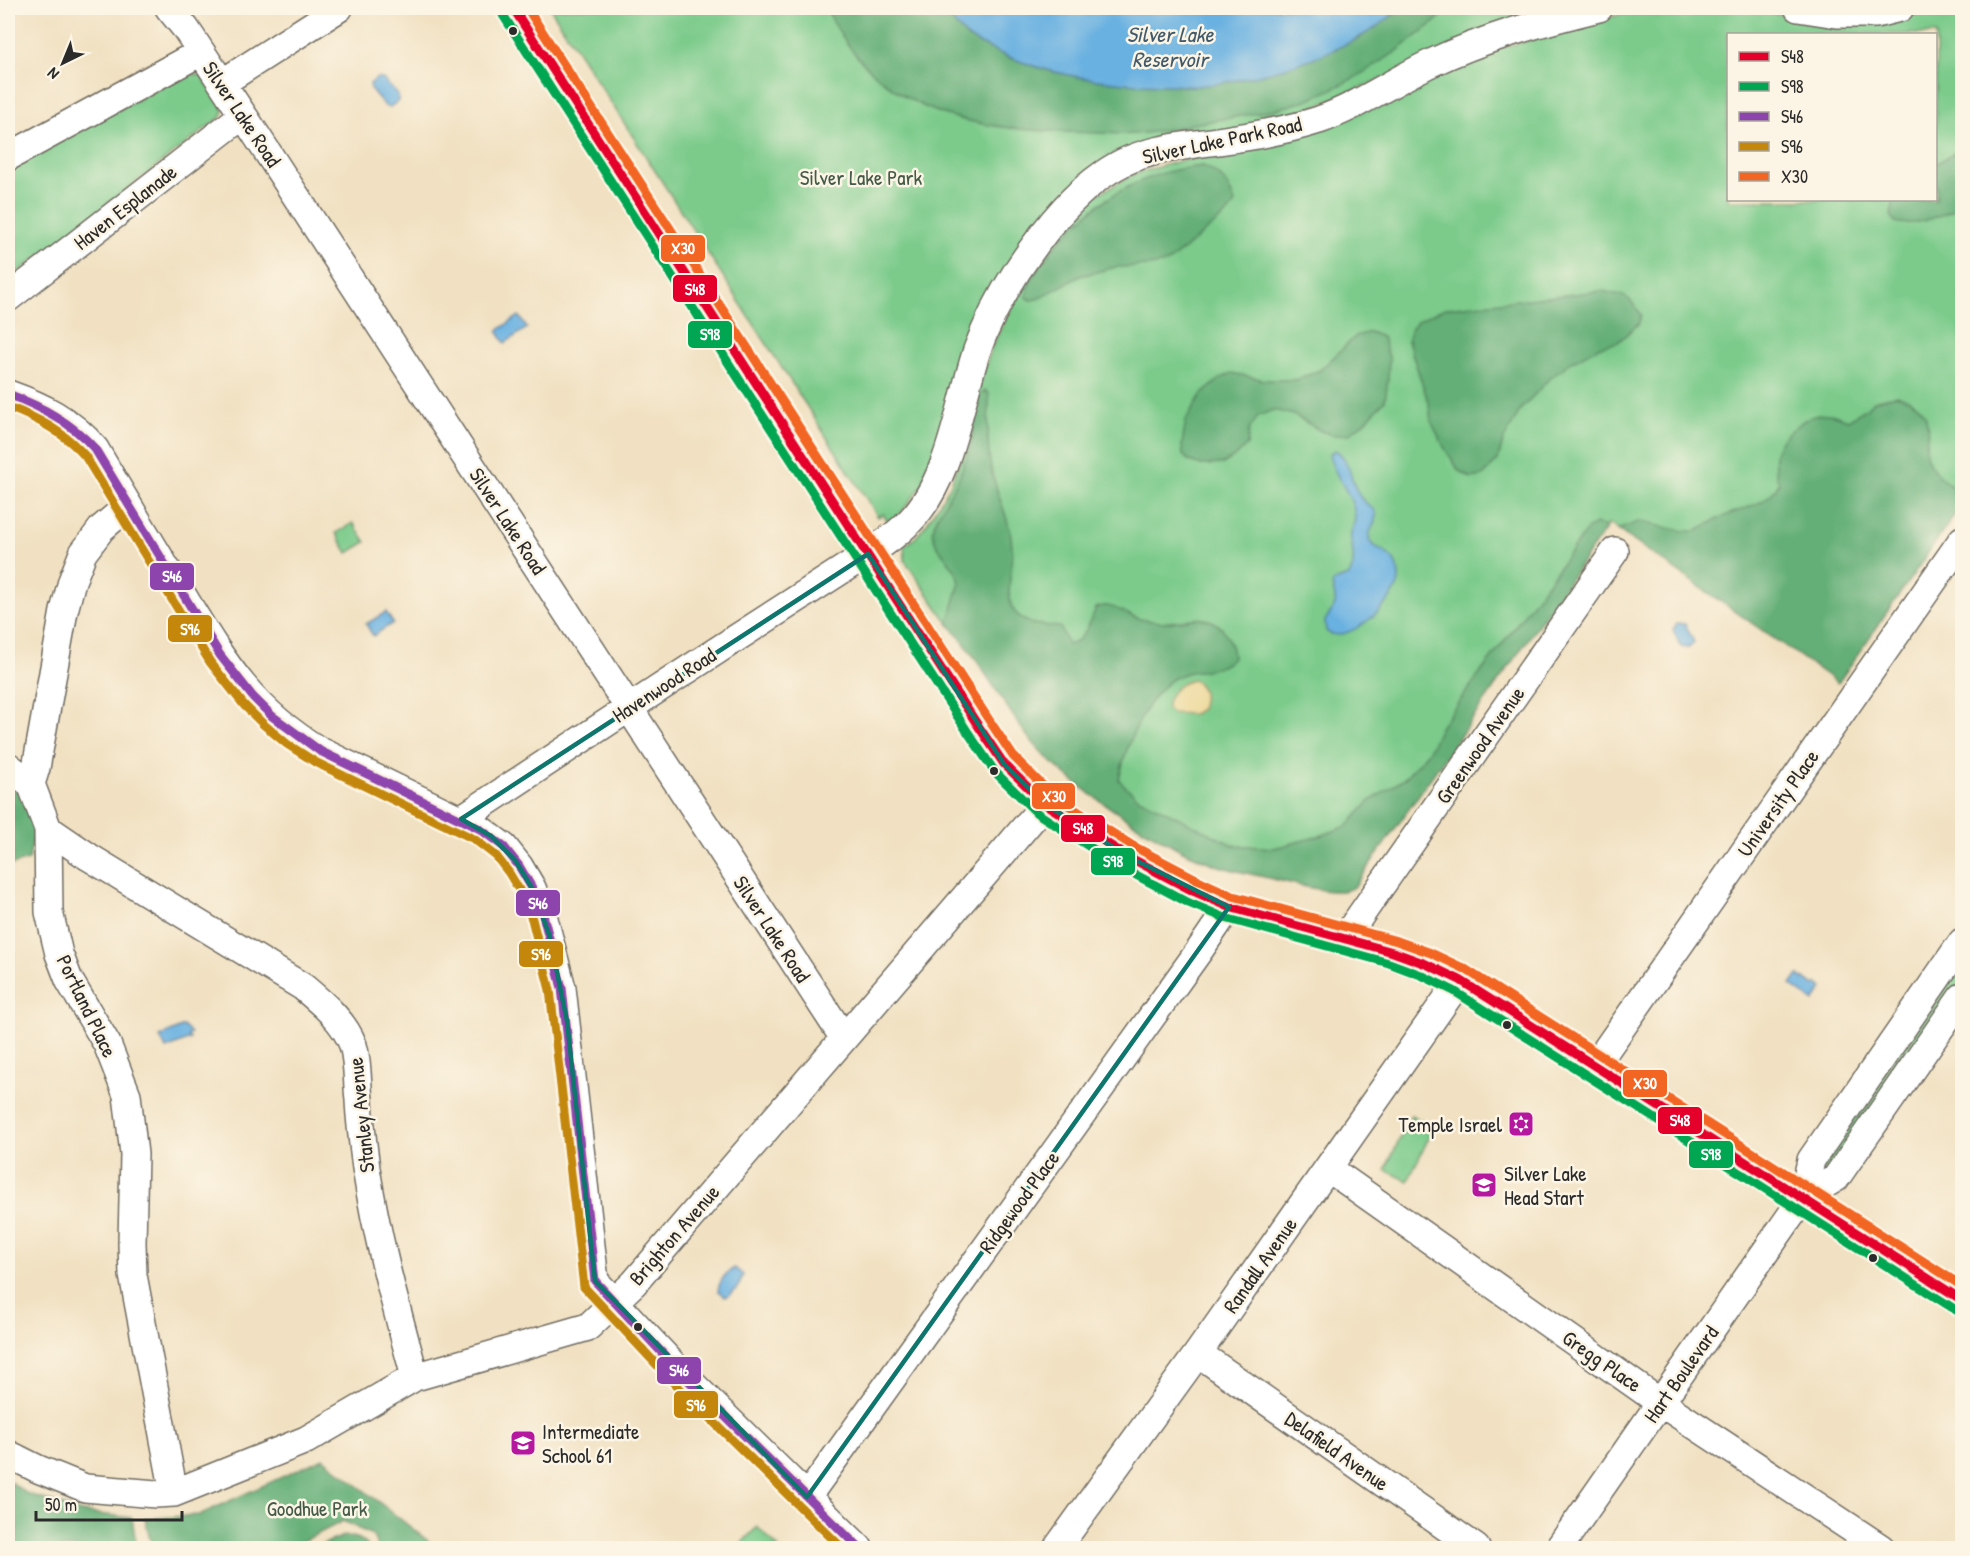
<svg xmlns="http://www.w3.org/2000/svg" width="1970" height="1556" viewBox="0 0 1970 1556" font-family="'Patrick Hand',sans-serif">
<rect width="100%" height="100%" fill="#fcf5e5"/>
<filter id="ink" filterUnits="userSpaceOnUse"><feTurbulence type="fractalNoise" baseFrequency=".0167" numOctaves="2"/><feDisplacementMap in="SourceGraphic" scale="12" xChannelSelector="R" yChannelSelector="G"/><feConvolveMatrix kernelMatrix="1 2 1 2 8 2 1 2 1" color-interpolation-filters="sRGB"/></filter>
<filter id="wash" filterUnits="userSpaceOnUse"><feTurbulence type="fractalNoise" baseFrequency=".008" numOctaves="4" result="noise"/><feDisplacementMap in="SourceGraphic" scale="24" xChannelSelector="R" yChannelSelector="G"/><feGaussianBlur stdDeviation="1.35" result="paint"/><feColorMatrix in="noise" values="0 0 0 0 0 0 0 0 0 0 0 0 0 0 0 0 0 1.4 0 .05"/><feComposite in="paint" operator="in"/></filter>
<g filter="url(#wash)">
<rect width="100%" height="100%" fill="#f1e1c2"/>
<path fill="#7bcb8b" stroke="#537b5b" stroke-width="1.5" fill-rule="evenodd" d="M 550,8 L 1556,8 L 1321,104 L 1070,186 L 948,413 L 923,484 L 901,513 L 888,522 L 883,514 L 878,517 Z
M 1643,8 L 1751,8 L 1832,27 L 1886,23 L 1935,8 L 1962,8 L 1962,504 L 1647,550 L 1609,524 L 1354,887 L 1344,891 L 1311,888 L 1219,866 L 1182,851 L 1133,822 L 1098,798 L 1062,771 L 1029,738 L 965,642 L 948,623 L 905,561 L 904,546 L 916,537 L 927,523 L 949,488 L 965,448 L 974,401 L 992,346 L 1026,280 L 1058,233 L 1094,196 L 1134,174 L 1179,161 L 1251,149 L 1418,84 L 1490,51 ZM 1728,34 L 1936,34 L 1936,200 L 1728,200 Z
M 194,74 L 202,76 L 224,110 L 222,116 L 8,280 L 8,168 L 181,76 Z
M 353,523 L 366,542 L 348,553 L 336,533 Z
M 1957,974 L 1961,977 L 1960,987 L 1832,1168 L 1823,1172 L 1819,1163 L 1951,975 Z
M 1411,1115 L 1434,1127 L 1408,1181 L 1385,1170 Z
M 757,1527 L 779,1548 L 737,1548 Z"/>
<path fill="#64af77" stroke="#486d51" stroke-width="1.5" d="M 826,8 L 940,8 L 968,38 L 1010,58 L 1064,74 L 1197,86 L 1252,76 L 1312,58 L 1359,38 L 1391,16 L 1400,8 L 1451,8 C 1408,46 1361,80 1306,100 C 1274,112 1239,116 1204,122 C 1181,126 1157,133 1133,134 C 1124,135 1115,133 1105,133 C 1044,132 960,130 906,97 C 867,73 846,48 826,8 Z
M 1962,148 L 1962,207 C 1942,214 1916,228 1895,222 L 1891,215 L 1894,200 L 1936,200 L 1936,164 Z
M 1203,166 C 1223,175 1228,184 1235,203 L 1229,212 L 1167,263 L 1149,266 L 1116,267 L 1080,276 L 1037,299 L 1030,300 L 1027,297 C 1026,282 1036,273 1044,261 C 1081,208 1137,171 1203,166 Z
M 1602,291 C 1625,295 1629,295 1641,315 L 1639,323 L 1618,342 L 1598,347 L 1571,362 L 1548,380 L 1521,409 L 1503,441 L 1498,460 L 1483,476 L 1471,478 L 1459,471 L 1444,447 L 1431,421 L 1429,404 L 1408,341 L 1411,329 L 1417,321 L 1445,308 Z
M 1370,332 L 1382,337 L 1389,357 L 1388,379 L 1385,400 L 1367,420 L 1349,434 L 1333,435 L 1321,431 L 1294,415 L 1273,410 L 1258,416 L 1249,430 L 1247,445 L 1237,455 L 1223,464 L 1202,465 L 1189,461 L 1183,455 L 1182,445 L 1186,420 L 1201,395 L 1220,379 L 1232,373 L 1265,380 L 1296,380 L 1320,370 L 1356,336 Z
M 985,390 L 989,394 C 989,418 986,444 991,468 C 996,495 1011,520 1012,548 C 1013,564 1004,598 1014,611 C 1028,628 1042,624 1060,627 L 1068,645 C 1084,642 1090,622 1096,608 C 1112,601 1125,615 1140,619 C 1148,621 1159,622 1168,622 C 1184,622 1198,614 1214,622 C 1226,629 1232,644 1233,657 C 1221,672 1203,669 1186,673 C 1149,683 1125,747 1119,780 L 1137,797 L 1233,845 L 1274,848 L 1320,836 L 1347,826 L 1370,801 L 1405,778 L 1428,752 L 1441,726 L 1586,531 L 1595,524 L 1607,527 L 1354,887 C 1338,898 1297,884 1278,880 C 1258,875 1236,872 1216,865 C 1159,843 1067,786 1029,738 C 1000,701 979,658 948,623 L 960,582 L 956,572 L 936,544 L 932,532 L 937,517 L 958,480 L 971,444 L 978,397 Z
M 1897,395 C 1922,403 1930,412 1927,439 C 1926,444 1925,452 1927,457 C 1932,473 1949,486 1962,493 L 1962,504 L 1838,683 L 1618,530 L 1640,521 C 1649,524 1686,533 1695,531 C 1702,530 1710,523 1716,520 C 1739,508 1767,507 1779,483 C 1770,458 1774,442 1796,426 C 1806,418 1816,413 1830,414 C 1836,415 1842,418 1848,420 L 1864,410 L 1874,401 Z
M 8,781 C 21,794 33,812 34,831 C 34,840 30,851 29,860 L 8,866 Z
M 323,1458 L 437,1548 L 379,1548 L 372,1535 L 343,1521 L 290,1548 L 152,1548 L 145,1519 L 199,1515 Z
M 8,1480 L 26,1493 L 81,1512 L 132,1518 L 137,1548 L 8,1548 Z
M 344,1536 C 355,1537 363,1538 369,1548 L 313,1548 Z"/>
<path fill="#eeda9e" stroke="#8c8264" stroke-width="1.5" d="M 1193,680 C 1205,686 1205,697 1201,709 L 1193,714 L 1172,713 L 1167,709 C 1166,694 1179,683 1193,680 Z"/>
<path fill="#69b1e1" stroke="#4a6e86" stroke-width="1.5" d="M 940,8 L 1400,8 C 1357,51 1258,80 1198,86 C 1188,87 1177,85 1166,85 C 1106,84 1042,75 989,48 C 982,44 974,42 968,37 C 958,29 949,17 940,8 Z
M 377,78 L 383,79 L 398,95 L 398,101 L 390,107 L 386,107 L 371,90 L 370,84 Z
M 519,316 L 527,328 L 505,343 L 497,331 Z
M 1335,450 C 1351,458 1350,484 1361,498 C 1365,503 1371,507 1376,512 C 1377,526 1366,531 1370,542 C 1378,550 1389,552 1395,562 C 1397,568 1400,574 1399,580 C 1397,601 1345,648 1326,631 L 1325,621 C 1328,615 1333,611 1335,604 C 1338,587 1320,584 1349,576 C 1356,564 1353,551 1351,539 C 1349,530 1356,525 1355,516 C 1353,494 1334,477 1329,455 Z
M 386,612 L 393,623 L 373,636 L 366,624 Z
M 1677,623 L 1685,624 L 1694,642 L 1689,648 L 1681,647 L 1673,630 Z
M 1798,975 L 1815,986 L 1817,984 L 1823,988 L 1814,1002 L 1791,985 Z
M 183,1026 L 191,1033 L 188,1035 L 190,1039 L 166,1049 L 160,1037 Z
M 735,1268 L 743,1275 C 741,1284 734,1294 725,1297 L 718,1291 C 719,1281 726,1272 735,1268 Z"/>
</g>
<g filter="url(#ink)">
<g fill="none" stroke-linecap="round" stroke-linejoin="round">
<g stroke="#706b60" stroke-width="30">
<path id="minor" d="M 169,8 L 186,29 L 253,130 L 843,1037
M 1798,8 L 1837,14 L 1876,14 L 1900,8
M 222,83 L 339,8
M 8,157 L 201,52
M 8,298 L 243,115
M 8,394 C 42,406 71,420 95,449 C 121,494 148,538 175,583 C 219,654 245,706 320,751 L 480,829 L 504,847 L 519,866 L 532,888 L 543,915 L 562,988 L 595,1281 L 680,1372 L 859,1548
M 128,506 L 102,528 L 83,553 L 72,581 L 64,611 L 36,768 L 31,784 L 48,829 L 49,912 L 59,954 L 69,980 L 107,1044 L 127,1095 L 134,1154 L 132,1243 L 133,1275 L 174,1493
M 8,766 L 31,784
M 461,819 C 558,755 654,691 752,628 C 783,608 814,588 845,568 C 867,554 892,540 910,521 C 951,479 959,404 977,350 C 987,323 1001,296 1017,271 C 1044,230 1079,184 1124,162 C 1149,150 1177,147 1203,143 C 1241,138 1282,132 1319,120 C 1359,106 1393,81 1431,63 C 1484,38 1542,22 1599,8
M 48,829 L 89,857 L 303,987 C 322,1003 344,1021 353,1045 C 358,1062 357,1082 359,1100 C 360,1123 363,1145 366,1168 C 377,1239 396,1307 415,1377
M 1344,939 L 1615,551
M 1594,1067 L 1962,540
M 1328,1168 L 1661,1403 L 1881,1548
M 1803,1198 L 1836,1178 L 1962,997
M 1198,1353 L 1476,1548
M 8,1454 L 38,1469 L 85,1488 L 156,1494 L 174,1493 L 306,1440 L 415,1377 L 588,1327 L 634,1283 L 1045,804
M 807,1497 L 1199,951 L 1229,907
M 1057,1548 L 1198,1353 L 1460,980
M 1559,1548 L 1803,1198 L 1811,1160 L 1962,942"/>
</g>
<g stroke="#706b60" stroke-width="36">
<path id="major" d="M 513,8 L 977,724 L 1004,764 L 1045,804 L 1127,856 L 1195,892 L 1229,907 L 1393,952 L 1426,964 L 1460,980 L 1962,1300"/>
</g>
<use href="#minor" stroke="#fff" stroke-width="27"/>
<use href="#major" stroke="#fff" stroke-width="33"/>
<g stroke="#fcf5e5" stroke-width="14">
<path id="bus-1" d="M 513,8 L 977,724 L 1004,764 L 1045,804 L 1127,856 L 1195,892 L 1229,907 L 1393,952 L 1426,964 L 1460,980 L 1962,1300"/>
</g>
<g stroke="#fcf5e5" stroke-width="14">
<path id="bus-2" d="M 503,15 L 967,731 L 995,772 L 1037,813 L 1121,867 L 1189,903 L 1225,918 L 1389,963 L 1421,975 L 1454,991 L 1956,1310"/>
</g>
<g stroke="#fcf5e5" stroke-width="14">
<path id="bus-3" d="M 8,394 C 42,407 71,422 95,449 L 220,655 L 253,697 L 272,716 L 320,751 L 480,829 L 504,847 L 519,866 L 532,888 L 543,915 L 562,988 L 595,1281 L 680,1372 L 859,1548"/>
</g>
<g stroke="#fcf5e5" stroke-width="14">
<path id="bus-4" d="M 8,407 C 38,418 64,432 85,456 L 210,662 L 244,705 L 263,724 L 287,744 L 315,762 L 474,839 L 496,856 L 509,873 L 521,893 L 532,919 L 550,990 L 584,1287 L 672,1381 L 842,1548"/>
</g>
<g stroke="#fcf5e5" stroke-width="14">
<path id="bus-5" d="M 527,8 L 987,717 L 1013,756 L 1052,795 L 1133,846 L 1200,881 L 1233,896 L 1397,941 L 1431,953 L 1465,969 L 1962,1286"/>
</g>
<use href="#bus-1" stroke="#e4002b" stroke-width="9"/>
<use href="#bus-2" stroke="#00a651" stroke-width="9"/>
<use href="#bus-3" stroke="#8e44ad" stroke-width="9"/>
<use href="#bus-4" stroke="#c4870b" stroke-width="9"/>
<use href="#bus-5" stroke="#f26522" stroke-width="9"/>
</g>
</g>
<path fill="none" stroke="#0f766e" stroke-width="4.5" stroke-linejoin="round" d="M 868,554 L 1004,764 L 1045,804 L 1127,856 L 1229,907 L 807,1497 L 595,1281 L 567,1021 L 549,934 L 532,888 L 515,860 L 491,836 L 461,819 Z"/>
<defs>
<g id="synagogue-square" transform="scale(1.35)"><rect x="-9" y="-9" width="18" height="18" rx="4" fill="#b5179e" stroke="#fcf5e5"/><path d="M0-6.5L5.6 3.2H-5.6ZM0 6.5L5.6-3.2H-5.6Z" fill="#fff"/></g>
<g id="school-square" transform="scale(1.35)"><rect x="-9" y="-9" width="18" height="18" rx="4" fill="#b5179e" stroke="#fcf5e5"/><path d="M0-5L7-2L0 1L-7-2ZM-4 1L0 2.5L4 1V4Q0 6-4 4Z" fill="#fff"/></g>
</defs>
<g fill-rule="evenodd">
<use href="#synagogue-square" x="1521" y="1124"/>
<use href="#school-square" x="1484" y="1185"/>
<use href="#school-square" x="523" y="1443"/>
</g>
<g fill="#2b2b2b" stroke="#fcf5e5" stroke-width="2">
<circle cx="513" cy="31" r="5"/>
<circle cx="994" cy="771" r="5"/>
<circle cx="1507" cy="1025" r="5"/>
<circle cx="1873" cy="1258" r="5"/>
<circle cx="638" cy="1327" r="5"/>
</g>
<g text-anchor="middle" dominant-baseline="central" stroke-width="5" stroke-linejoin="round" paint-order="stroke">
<g font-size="21" fill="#2b2b2b" stroke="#fcf5e5">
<text transform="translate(242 114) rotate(56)">Silver Lake Road</text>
<text transform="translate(1222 140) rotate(-12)">Silver Lake Park Road</text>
<text transform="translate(125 207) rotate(-38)">Haven Esplanade</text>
<text transform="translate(508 521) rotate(57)">Silver Lake Road</text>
<text transform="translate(664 685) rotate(-33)">Havenwood Road</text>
<text transform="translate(1480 745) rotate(-55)">Greenwood Avenue</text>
<text transform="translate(1778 803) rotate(-55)">University Place</text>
<text transform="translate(772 929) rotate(57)">Silver Lake Road</text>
<text transform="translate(87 1006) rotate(64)">Portland Place</text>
<text transform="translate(361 1115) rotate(-96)">Stanley Avenue</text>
<text transform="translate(1019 1202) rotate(-54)">Ridgewood Place</text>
<text transform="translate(674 1235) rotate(-49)">Brighton Avenue</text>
<text transform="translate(1260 1265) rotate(-55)">Randall Avenue</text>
<text transform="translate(1602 1361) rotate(35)">Gregg Place</text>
<text transform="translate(1681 1374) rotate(-55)">Hart Boulevard</text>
<text transform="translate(1337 1451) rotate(35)">Delafield Avenue</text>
</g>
<g font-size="21" fill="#435b48" stroke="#fcf5e5">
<text x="861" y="177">Silver Lake Park</text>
<text x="317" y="1508">Goodhue Park</text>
</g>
<g font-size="21" fill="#2b2b2b" stroke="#fcf5e5" text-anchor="start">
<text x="1502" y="1124" text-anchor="end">Temple Israel</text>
<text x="1504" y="1173">Silver Lake<tspan x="1504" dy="24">Head Start</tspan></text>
<text x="542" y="1431">Intermediate<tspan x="542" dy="24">School 61</tspan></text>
</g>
<g font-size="22" font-style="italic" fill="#415a6b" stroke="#fcf5e5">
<text x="1170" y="34">Silver Lake<tspan x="1170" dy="25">Reservoir</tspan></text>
</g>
</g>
<g stroke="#fcf5e5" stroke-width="2">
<rect x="660" y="234" width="46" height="29" rx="6" fill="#f26522"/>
<rect x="672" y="274" width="46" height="29" rx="6" fill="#e4002b"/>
<rect x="687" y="320" width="46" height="29" rx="6" fill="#00a651"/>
<rect x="149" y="562" width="46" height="29" rx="6" fill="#8e44ad"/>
<rect x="167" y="614" width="46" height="29" rx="6" fill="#c4870b"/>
<rect x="1031" y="782" width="45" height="28" rx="6" fill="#f26522"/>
<rect x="1060" y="814" width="46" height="29" rx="6" fill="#e4002b"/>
<rect x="1090" y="847" width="46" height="29" rx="6" fill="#00a651"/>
<rect x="515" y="889" width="46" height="28" rx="6" fill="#8e44ad"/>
<rect x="518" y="940" width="46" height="28" rx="6" fill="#c4870b"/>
<rect x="1622" y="1069" width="46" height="29" rx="6" fill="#f26522"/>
<rect x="1657" y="1106" width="46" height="29" rx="6" fill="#e4002b"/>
<rect x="1688" y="1140" width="46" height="29" rx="6" fill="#00a651"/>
<rect x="656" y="1356" width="46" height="29" rx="6" fill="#8e44ad"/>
<rect x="673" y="1390" width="46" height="29" rx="6" fill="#c4870b"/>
</g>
<g font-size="16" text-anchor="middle" font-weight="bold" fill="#fff">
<text x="683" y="254">X30</text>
<text x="695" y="295">S48</text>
<text x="710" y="340">S98</text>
<text x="172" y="582">S46</text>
<text x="190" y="635">S96</text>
<text x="1054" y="802">X30</text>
<text x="1083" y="834">S48</text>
<text x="1113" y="867">S98</text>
<text x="538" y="909">S46</text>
<text x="541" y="960">S96</text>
<text x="1645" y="1089">X30</text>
<text x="1680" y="1126">S48</text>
<text x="1711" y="1160">S98</text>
<text x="679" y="1376">S46</text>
<text x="696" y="1411">S96</text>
</g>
<rect width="1970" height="1556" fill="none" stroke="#fcf5e5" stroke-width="30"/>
<rect x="1727" y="33" width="210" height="168" fill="#fcf5e5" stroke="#a8a49b" stroke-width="1.5"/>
<rect x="1739" y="52" width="30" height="9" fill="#e4002b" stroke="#a8a49b" stroke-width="1.5"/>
<text x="1781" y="63" font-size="18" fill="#2b2b2b">S48</text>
<rect x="1739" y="82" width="30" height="9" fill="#00a651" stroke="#a8a49b" stroke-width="1.5"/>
<text x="1781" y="93" font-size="18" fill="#2b2b2b">S98</text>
<rect x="1739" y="112" width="30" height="9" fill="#8e44ad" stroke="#a8a49b" stroke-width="1.5"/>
<text x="1781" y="123" font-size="18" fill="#2b2b2b">S46</text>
<rect x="1739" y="142" width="30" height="9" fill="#c4870b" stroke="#a8a49b" stroke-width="1.5"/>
<text x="1781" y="153" font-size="18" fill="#2b2b2b">S96</text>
<rect x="1739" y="172" width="30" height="9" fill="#f26522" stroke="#a8a49b" stroke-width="1.5"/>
<text x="1781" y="183" font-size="18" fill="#2b2b2b">X30</text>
<g transform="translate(63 63) rotate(223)" stroke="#fcf5e5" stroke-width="4.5" paint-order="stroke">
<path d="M0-4.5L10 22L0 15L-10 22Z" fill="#2b2b2b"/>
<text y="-9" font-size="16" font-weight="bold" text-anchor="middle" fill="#2b2b2b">N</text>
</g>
<path d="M36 1511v9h146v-9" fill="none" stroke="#2b2b2b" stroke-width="3"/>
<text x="45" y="1511" font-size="18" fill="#2b2b2b" stroke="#fcf5e5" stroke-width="4.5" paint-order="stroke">50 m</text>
</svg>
